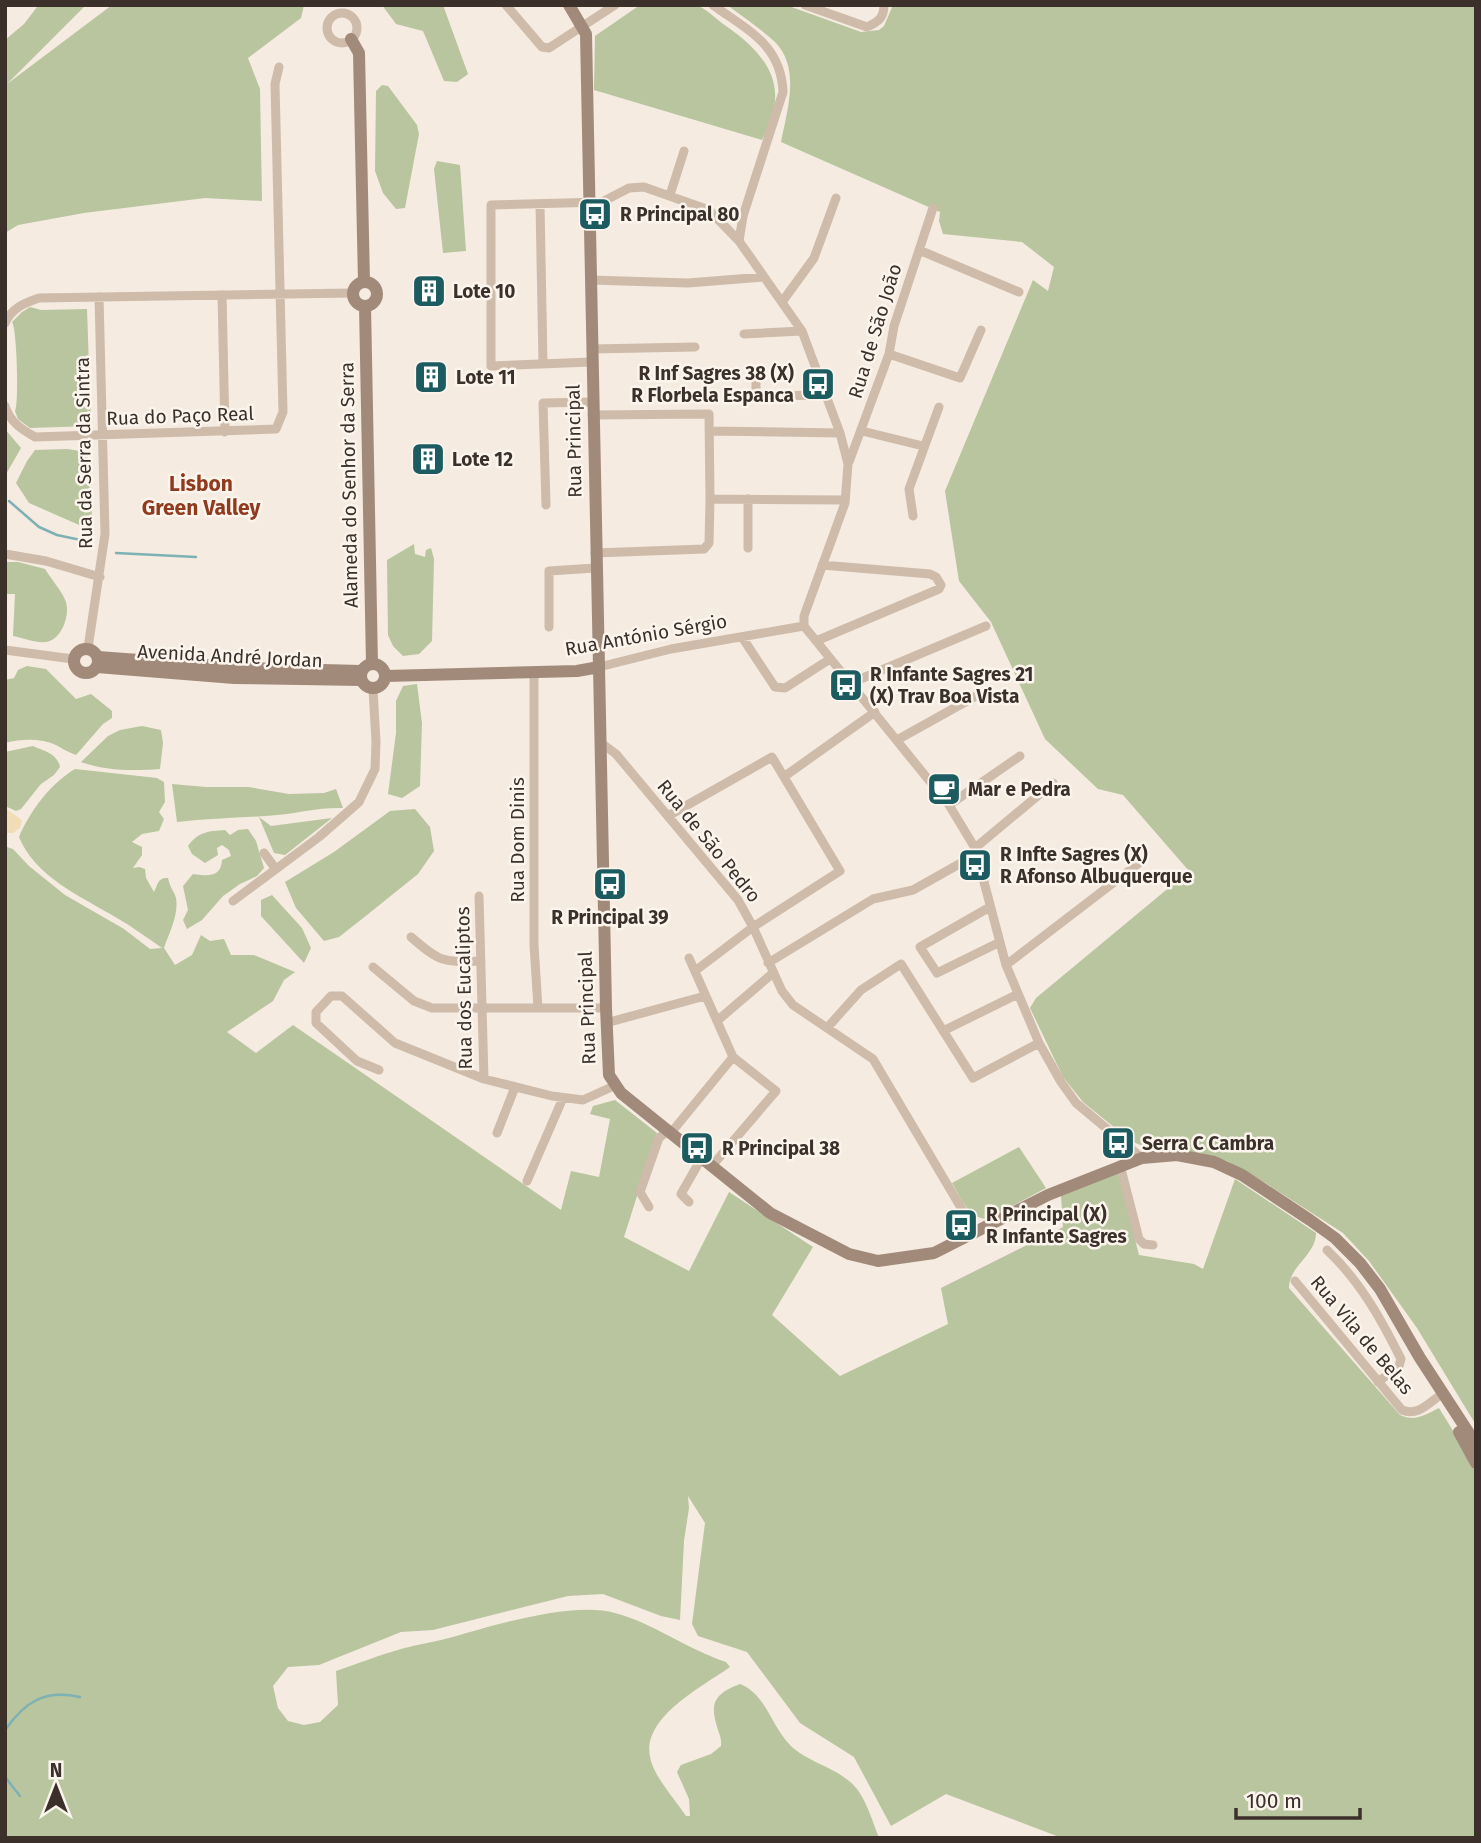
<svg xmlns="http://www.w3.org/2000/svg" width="1481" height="1843" viewBox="0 0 1481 1843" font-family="'Fira Sans',sans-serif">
<rect width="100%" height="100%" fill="#f5ebe0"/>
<path fill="#b8c59e" d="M 31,5 L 86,5 L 7,84 L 112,5 L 304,5 L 301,18 L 248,58 L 260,89 L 262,201 L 205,198 L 84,213 L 18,225 L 5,233 L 5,40 L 24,24 L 37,7 Z
M 382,5 L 443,5 L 468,74 L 457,82 L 444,81 L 423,31 L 396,24 Z
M 640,5 C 657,5 678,2 695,5 C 705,7 717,20 726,26 C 769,56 791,88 762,140 L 594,90 L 595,36 Z
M 727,5 L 786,5 L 861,32 L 879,30 L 884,26 L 893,5 L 1476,5 L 1476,1425 L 1417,1328 L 1369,1261 L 1343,1233 L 1267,1184 L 1227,1161 L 1202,1154 L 1145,1147 L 1131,1141 L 1083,1102 L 1063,1077 L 1030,1008 L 1036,998 L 1189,871 L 1123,795 L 1098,789 L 1045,739 L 991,622 L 959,581 L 945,491 L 1033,280 L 1048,291 L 1054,267 L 1022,242 L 943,234 L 939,221 L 940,212 L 781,142 C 787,111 801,68 775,42 C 761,29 743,17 727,5 Z
M 382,85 L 388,86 L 417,125 L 419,134 L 405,208 L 396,209 L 383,193 L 375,171 L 376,91 Z
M 437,161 L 460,165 L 466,251 L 443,253 L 434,169 Z
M 30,307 L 41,310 L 87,309 L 91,426 L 30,428 L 18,419 L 15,411 C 19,403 17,329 12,322 L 22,312 Z
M 5,429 L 21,448 L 5,476 Z
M 67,449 L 87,452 L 92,516 L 86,528 L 29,503 L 16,483 L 27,461 L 35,450 Z
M 414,544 L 415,554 L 425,557 L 426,550 L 431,548 L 434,559 L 432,641 L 419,654 L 403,656 L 393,646 L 388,635 L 387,560 Z
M 5,562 L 18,562 L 45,569 C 51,579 62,591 66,602 C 70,615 62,640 46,642 C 36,643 23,638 13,636 L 15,594 L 5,594 Z
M 27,666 L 46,669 L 76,699 L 91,694 L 112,711 L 112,718 L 103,724 L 76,755 C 68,752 63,749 56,745 C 40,738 22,739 5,743 L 5,680 L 14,678 L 18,670 Z
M 417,684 L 422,723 L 420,786 L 402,798 L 388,794 L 396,733 L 396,701 L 403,686 Z
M 142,726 L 161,730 L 163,743 L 160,769 C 135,771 105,771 81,762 L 108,736 L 120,730 Z
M 33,746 C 44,751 57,753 60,767 L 54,775 L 41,784 L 21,809 L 16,811 L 5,806 L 5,752 Z
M 75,769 L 157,778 L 164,782 L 165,802 L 159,812 L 164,819 L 159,831 L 142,834 L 132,842 L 142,847 L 142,855 L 133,868 L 139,867 L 145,869 L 146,878 L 154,892 C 158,884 158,877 168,878 C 170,888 174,891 176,898 C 179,915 169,933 164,948 L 175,965 L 192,955 L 201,935 L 210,941 L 224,939 L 231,955 L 254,955 L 295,972 L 284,980 L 273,1001 L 227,1032 L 256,1053 L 293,1025 L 561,1210 L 571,1171 L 599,1177 L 610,1119 L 590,1114 L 593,1106 L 615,1100 L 657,1133 L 624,1237 L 689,1271 L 729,1192 L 813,1247 L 772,1315 L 840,1376 L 948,1324 L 941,1288 L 1063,1227 L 1061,1195 L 1118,1173 L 1139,1255 L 1194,1264 L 1203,1269 L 1235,1179 L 1316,1233 C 1316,1255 1289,1266 1289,1288 L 1400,1415 C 1415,1422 1425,1415 1439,1408 L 1476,1468 L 1476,1838 L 1062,1838 L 946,1794 L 891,1826 L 854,1757 L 800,1723 L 747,1652 L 698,1636 L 692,1624 L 705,1523 L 688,1496 L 689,1508 L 684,1541 L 680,1620 L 661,1616 L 603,1594 L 568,1596 L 433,1630 L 401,1632 L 319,1665 L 288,1667 L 273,1686 L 278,1708 L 288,1721 L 304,1725 L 320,1722 L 338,1705 L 336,1671 C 357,1664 379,1655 401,1649 C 418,1644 436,1642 453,1637 C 495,1625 573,1601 615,1613 C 653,1623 687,1649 726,1662 L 730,1667 C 702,1687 638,1719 651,1761 C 655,1777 676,1801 686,1816 L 690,1816 L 689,1799 L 677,1772 L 681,1765 L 711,1754 L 721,1746 C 722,1737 718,1732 716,1723 C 709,1699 720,1692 740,1684 C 766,1694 771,1726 790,1745 C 809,1764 839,1767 857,1789 C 867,1802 873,1823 879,1838 L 5,1838 L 5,849 L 7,847 L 13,849 L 29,866 L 65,895 L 124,929 L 150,949 L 162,948 C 147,938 133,927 117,918 C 82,897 35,877 19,837 C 30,811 51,783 75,769 Z
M 172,784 L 206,787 L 248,787 L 289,794 L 324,793 L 336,789 L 343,808 C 320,807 299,813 277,815 C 243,818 210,818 177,822 Z
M 415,809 L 430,827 L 434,851 L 418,874 L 367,915 L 339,937 L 324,941 L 296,908 L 285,882 L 334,852 L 390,811 Z
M 259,817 L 271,826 L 332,818 L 285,855 L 274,853 Z
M 248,829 L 256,841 L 264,868 L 257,876 L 240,884 L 223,896 L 202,920 L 187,929 L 183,920 L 188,910 L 183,886 L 193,874 C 207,876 221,878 222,860 L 231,856 L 229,850 L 222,845 L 217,848 L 218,855 L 205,863 L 192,854 L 188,846 C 198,832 208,831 225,830 L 230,835 L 238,830 Z
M 272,895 L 302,928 L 311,948 L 304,963 L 261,916 L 261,900 Z
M 1019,1147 L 1046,1188 L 988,1219 C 968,1219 962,1199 952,1183 Z"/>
<path fill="#f1ddb5" d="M 5,808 L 22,820 L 20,828 L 13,833 L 5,833 Z"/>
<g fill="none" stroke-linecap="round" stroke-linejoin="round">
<path stroke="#7db1b4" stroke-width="2.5" d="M 9,501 L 39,527 L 57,535 L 90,542
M 116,553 L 196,557
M 5,1730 C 25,1702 44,1689 80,1697
M 5,1777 L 20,1796"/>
<path stroke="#cebbaa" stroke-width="9" d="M 506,5 L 542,47 L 549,48 L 615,5
M 713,5 C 747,30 781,44 783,92 L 743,216 L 739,241
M 805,5 L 867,27 C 878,22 884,18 884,5
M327 28a15 15 0 1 1 30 0a15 15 0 1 1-30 0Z
M 670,195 L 684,151
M 540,204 L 543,364
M 919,250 L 1019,292
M 590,280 L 688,283 L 764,277
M 222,295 L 225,432
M 782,302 L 814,258 L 836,198
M 5,323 C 12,308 24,303 39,298 L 353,293
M 744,334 L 802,331
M 591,349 L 695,347
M 889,354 L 960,378 L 981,330
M 591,362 L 491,366 L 491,205 L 602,202 L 629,188 L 644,187 L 709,210 L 739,241 L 802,331 L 840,433 L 848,464 L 845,503 L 804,616 L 804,626 L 949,805 L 975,848 L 1006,965 L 1039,1043 L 1061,1082 L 1076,1103 L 1142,1158
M 756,383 L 756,396 L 826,395
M 5,406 C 10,422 21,429 35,437 L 276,429 L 283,412 L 275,84 L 279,67
M 592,415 L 709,414 L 710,499 L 845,500
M 709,431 L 840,433
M 862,431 L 923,446
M 849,462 L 889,354 L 894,326 L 933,208
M 748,499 L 748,548
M 546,505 L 543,403 L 592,402
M 913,516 L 909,489 L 939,407
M 595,553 L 704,549 L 709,543 L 710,499
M 5,554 L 46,561 L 100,577
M 549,627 L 549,571 L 595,568
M 742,637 L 775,687 L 785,688 L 830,659
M 816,641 L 939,589 L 941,585 L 936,577 L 930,574 L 822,565
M 88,648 L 105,534 L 99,297
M 5,650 L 73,659
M 599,667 L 671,649 L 804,626
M 534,672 L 534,945 L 538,1008
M 851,683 L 986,626
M 897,740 L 976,696
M 600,742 L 616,754 L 738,900 L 753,927 L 782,991 L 793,1005 L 873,1059 L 976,1233
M 785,776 L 875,712
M 949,805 L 1020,756
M 668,816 L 772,757 L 840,871 L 753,927 L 695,971
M 975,848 L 1053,783
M 264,853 L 275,868
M 479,896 L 484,1079
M 233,901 L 319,837 L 359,802 L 375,769 L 376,742 L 373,689
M 990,907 L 920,947 L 937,973 L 1000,942
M 411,937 C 441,963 442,962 481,961
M 689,958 L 733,1057 L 776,1091 L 711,1167
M 768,963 L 873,899 L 913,890 L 977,854
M 1006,965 L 1143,860
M 373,967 L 414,1001 L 432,1008 L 606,1008
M 717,1021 L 773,973
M 606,1023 L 705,996
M 827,1028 L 861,990 L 901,964 L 973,1078 L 1039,1043
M 943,1031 L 1018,994
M 379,1070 L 357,1061 L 316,1023 L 316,1012 L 331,996 L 342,996 L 395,1043 L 484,1079 L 552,1096 L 583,1100 L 616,1085
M 497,1133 L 515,1087
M 670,1134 L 733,1057
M 1120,1165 L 1139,1239 L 1144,1244 L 1153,1245
M 527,1181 L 563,1098
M 689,1202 L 681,1194 L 701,1159
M 649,1207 L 640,1192 L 659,1138 L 666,1132
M 1327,1250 C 1360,1281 1381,1319 1401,1359 L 1399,1366 L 1378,1382
M 1295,1281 L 1402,1410 C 1417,1416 1427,1405 1439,1396"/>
<path stroke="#a28a7b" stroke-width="12" d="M 569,5 L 586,34 L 606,1008 L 609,1075 L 621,1093 L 770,1213 L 849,1254 L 878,1261 L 934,1253 L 1048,1195 L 1142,1158 L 1177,1155 L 1214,1162 L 1242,1175 L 1310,1220 L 1335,1238 L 1360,1263 L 1380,1289 L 1420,1358 L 1476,1444
M 351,39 L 359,53 L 364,282
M353 294a12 12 0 1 1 24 0a12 12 0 1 1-24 0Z
M 365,306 L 372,664
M74 661a12 12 0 1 1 24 0a12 12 0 1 1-24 0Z
M 98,657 L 247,668 L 361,671
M361 676a12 12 0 1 1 24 0a12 12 0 1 1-24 0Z
M 97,667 L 234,678 L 361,680
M 386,676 L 577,671 L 599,667
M 1459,1432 L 1476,1463"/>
</g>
<defs>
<g id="bus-square" transform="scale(1.75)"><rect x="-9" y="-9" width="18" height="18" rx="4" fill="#1c5b60" stroke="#fbf5ed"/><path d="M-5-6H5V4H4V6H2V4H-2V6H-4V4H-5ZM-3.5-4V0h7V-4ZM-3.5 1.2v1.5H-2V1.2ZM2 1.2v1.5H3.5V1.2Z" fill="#fff"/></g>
<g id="building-square" transform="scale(1.75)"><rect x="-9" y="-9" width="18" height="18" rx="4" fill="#1c5b60" stroke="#fbf5ed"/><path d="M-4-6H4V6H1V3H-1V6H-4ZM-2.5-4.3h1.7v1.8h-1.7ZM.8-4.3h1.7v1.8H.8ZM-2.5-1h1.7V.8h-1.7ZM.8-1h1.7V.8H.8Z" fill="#fff"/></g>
<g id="cafe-square" transform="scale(1.75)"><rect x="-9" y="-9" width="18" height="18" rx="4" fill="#1c5b60" stroke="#fbf5ed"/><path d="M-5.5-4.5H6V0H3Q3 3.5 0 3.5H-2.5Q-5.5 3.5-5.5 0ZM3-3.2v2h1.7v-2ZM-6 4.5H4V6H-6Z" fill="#fff"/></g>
</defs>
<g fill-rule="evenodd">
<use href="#bus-square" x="595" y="214"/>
<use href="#building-square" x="429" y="291"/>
<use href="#building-square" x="431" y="377"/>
<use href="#bus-square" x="818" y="384"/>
<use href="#building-square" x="428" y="459"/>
<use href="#bus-square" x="846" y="685"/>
<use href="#cafe-square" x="944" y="789"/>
<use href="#bus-square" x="975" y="865"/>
<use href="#bus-square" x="610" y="884"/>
<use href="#bus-square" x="1118" y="1143"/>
<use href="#bus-square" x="697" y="1148"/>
<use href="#bus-square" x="961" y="1225"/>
</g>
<g text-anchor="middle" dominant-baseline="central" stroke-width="5" stroke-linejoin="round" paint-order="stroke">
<g font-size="19" font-weight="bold" fill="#3b302a" stroke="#fbf5ed" text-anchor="start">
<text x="620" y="214">R Principal 80</text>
<text x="453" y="291">Lote 10</text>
<text x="794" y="373" text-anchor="end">R Inf Sagres 38 (X)<tspan x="794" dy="22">R Florbela Espanca</tspan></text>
<text x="456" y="377">Lote 11</text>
<text x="452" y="459">Lote 12</text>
<text x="870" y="674">R Infante Sagres 21<tspan x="870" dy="22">(X) Trav Boa Vista</tspan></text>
<text x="968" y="789">Mar e Pedra</text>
<text x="1000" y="854">R Infte Sagres (X)<tspan x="1000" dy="22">R Afonso Albuquerque</tspan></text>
<text x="610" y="917" text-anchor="middle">R Principal 39</text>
<text x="1142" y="1143">Serra C Cambra</text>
<text x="722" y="1148">R Principal 38</text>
<text x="986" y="1214">R Principal (X)<tspan x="986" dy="22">R Infante Sagres</tspan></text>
</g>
<g font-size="19" fill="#3b302a" stroke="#fbf5ed">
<text transform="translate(875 331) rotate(-73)">Rua de São João</text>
<text transform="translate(180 416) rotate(-2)">Rua do Paço Real</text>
<text transform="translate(574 441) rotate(-91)">Rua Principal</text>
<text transform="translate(84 453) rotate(-91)">Rua da Serra da Sintra</text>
<text transform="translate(349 485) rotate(-91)">Alameda do Senhor da Serra</text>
<text transform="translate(646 635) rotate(-10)">Rua António Sérgio</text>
<text transform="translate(230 656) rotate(3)">Avenida André Jordan</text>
<text transform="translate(517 840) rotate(-90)">Rua Dom Dinis</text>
<text transform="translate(709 841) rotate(51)">Rua de São Pedro</text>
<text transform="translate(464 988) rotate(-91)">Rua dos Eucaliptos</text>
<text transform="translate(587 1008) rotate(-92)">Rua Principal</text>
<text transform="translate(1362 1335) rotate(50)">Rua Vila de Belas</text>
</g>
<g font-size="21" font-weight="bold" fill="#903a1e" stroke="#fbf5ed">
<text x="201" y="484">Lisbon<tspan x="201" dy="24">Green Valley</tspan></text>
</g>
</g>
<rect width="1481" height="1843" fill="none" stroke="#3b302a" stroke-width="14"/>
<g transform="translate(56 1787)" stroke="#fbf5ed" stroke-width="5" paint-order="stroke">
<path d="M0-5L12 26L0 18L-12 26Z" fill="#3b302a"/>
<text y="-10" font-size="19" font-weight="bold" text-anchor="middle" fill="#3b302a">N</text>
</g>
<path d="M1236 1808v10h124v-10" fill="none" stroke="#3b302a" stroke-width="3.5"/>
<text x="1246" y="1808" font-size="21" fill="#3b302a" stroke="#fbf5ed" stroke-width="5" paint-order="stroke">100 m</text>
</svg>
